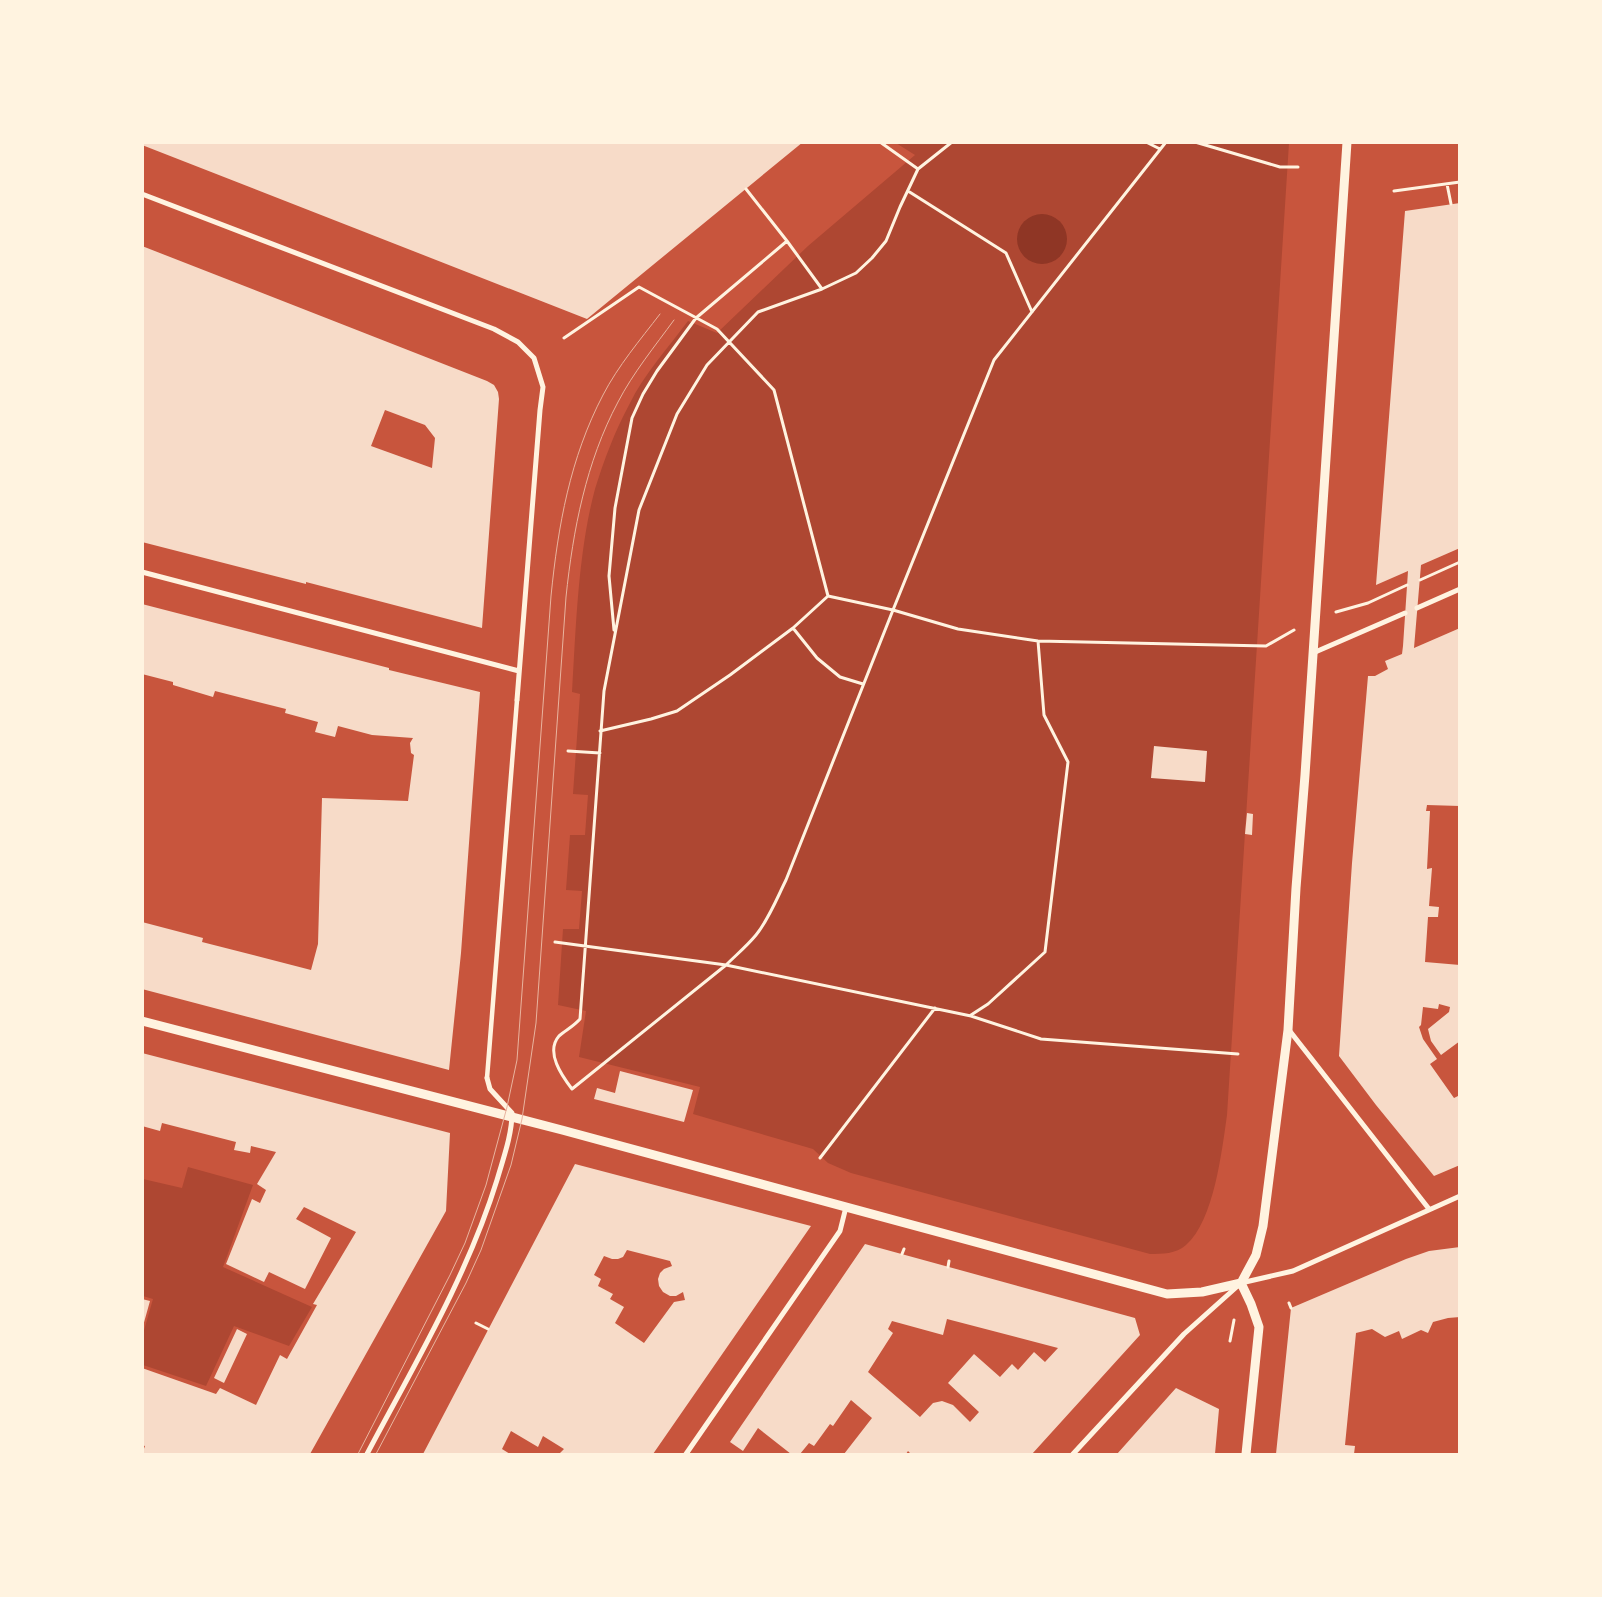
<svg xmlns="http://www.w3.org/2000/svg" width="1602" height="1597" viewBox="0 0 1602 1597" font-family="'Fira Sans Condensed',sans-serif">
<rect width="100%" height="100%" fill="#c8553d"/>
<path fill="#ae4732" d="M 896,143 L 1289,143 L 1227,1115 C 1222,1150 1214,1221 1186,1245 C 1176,1254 1162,1254 1150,1254 L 851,1173 L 828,1163 L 813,1149 L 693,1114 L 700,1087 L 579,1057 L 586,1011 L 558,1005 L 563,929 L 579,929 L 582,891 L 566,890 L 570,835 L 585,835 L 588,795 L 573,794 L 580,694 L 572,692 C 576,627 578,552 595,489 C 604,460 615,431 629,405 C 644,374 668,348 688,321 L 717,333 L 808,246 L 915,155 Z
M 188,1167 L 253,1185 L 223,1267 L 312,1307 L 289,1346 L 234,1326 L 206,1386 L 143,1365 L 143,1334 L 153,1299 L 143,1296 L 143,1179 L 182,1188 Z"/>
<path fill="#8f3625" d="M1017 239a25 25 0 1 1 50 0a25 25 0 1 1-50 0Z"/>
<path fill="#f7dbc8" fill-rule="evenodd" d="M 142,142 L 803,142 L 587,319 L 142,145 Z
M 1460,203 L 1460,548 L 1421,565 L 1414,648 L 1460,628 L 1460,806 L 1427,805 L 1426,811 L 1430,811 L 1427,869 L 1432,868 L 1429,906 L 1439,907 L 1438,917 L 1428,917 L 1425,962 L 1460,965 L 1460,1041 L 1441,1055 L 1431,1041 L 1428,1029 L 1449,1012 L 1450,1007 L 1439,1004 L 1438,1009 L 1423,1007 L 1421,1025 L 1419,1027 L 1423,1039 L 1437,1059 L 1430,1064 L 1454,1098 L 1460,1095 L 1460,1165 L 1434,1176 L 1376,1105 L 1339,1056 L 1352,863 L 1368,676 L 1375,676 L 1388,669 L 1385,661 L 1402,654 L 1403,646 L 1408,571 L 1376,585 L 1405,211 Z
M 142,246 L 487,381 L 494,385 L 498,392 L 499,399 L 482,628 L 306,582 L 306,584 L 142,542 ZM 385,410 L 425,425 L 435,438 L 432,468 L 371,446 Z
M 142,604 L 389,668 L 389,670 L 480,692 L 461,953 L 449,1070 L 142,989 L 142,922 L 203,938 L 202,942 L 311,970 L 318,944 L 322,798 L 408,801 L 414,755 L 411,753 L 410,743 L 413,738 L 372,735 L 338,726 L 335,737 L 315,732 L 318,722 L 285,713 L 286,709 L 215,691 L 213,697 L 173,685 L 173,682 L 142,674 Z
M 1154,746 L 1207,751 L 1205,782 L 1151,778 Z
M 1247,813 L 1253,814 L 1252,835 L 1245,834 Z
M 142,1053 L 450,1133 L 446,1211 L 310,1454 L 142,1454 L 145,1446 L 142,1445 L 142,1368 L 216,1394 L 220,1388 L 256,1405 L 280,1355 L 287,1359 L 317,1305 L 313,1304 L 356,1232 L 304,1207 L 296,1219 L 331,1238 L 305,1289 L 269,1272 L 264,1282 L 226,1264 L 252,1199 L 260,1203 L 266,1190 L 257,1184 L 276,1152 L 251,1146 L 250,1153 L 234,1150 L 236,1142 L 162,1123 L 160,1131 L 142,1126 L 144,1118 L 142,1118 Z
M 620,1071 L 693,1090 L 684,1122 L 594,1099 L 597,1088 L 615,1093 Z
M 575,1164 L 811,1226 L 653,1454 L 559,1454 L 564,1449 L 543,1436 L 538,1447 L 511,1431 L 502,1449 L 510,1454 L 423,1454 ZM 627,1250 L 670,1261 L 672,1266 L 664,1269 L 660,1273 L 658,1279 L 659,1286 L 663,1292 L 670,1296 L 676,1296 L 683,1292 L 685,1300 L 674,1302 L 644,1343 L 615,1323 L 624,1307 L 610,1299 L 613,1294 L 598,1286 L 601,1279 L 594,1275 L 604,1256 L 612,1259 L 618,1259 L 623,1257 Z
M 865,1244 L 1135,1318 L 1140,1335 L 1032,1454 L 911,1454 L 908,1451 L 906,1454 L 844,1454 L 872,1418 L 851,1400 L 833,1426 L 830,1424 L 814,1446 L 809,1443 L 800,1454 L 791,1454 L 758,1428 L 743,1451 L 730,1442 ZM 947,1319 L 1058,1348 L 1045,1362 L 1034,1352 L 1018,1370 L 1012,1364 L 1000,1377 L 974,1354 L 948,1383 L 979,1412 L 970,1422 L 953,1405 L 942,1401 L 933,1403 L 920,1417 L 868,1372 L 893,1333 L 888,1329 L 892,1321 L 943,1335 Z
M 1460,1247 L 1460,1317 L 1448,1318 L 1433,1322 L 1428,1333 L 1421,1330 L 1402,1339 L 1399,1331 L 1385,1337 L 1372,1329 L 1356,1333 L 1345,1445 L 1355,1446 L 1354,1454 L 1276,1454 L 1291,1308 L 1406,1259 L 1429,1251 Z
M 142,1299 L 150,1301 L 143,1326 L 142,1326 Z
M 237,1329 L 247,1334 L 224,1383 L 214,1378 Z
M 1176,1388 L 1219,1409 L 1215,1454 L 1117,1454 Z"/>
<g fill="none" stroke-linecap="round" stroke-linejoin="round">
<path stroke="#fff3e0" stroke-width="3" d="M 880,142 L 918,169
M 952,142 L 918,169 L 900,207 L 886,241 L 872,258 L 856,273 L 822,289 L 758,312 L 707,365 L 677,414 L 639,510 L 604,691 L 580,1019 C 574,1026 566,1030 559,1036 C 545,1052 562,1076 572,1089 L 726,965 C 736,955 747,946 756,935 C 769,919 777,898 786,880 L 893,610 L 958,629 L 1038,641 L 1266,646 L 1294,630
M 1146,142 L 1160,149
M 1195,142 L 1280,167 L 1298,167
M 1447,184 L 1451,204
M 746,189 L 787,241 L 822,289
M 908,191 L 1006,253 L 1032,312
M 1394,191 L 1460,182
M 564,338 L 639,287 L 717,329 L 774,390 L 828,596 L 793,628 L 817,658 L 840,677 L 863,684
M 1420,580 L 1460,562
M 828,596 L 893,610 L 994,360 L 1166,142
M 1336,612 L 1368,603 L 1407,585
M 614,630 L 609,576 L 615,508 L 632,418 L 643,394 L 657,371 L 696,318 L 787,241
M 600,731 L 651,719 L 677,711 L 730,675 L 793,628
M 568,751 L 600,753
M 555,942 L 726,965 L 971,1016 L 1041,1039 L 1238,1054
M 971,1015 L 988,1004 L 1045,952 L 1068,762 L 1044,715 L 1038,641
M 820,1158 L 935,1008
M 902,1254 L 904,1249
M 948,1267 L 949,1261
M 1289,1303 L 1291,1308
M 476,1323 L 488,1329
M 1230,1341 L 1234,1320"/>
<path stroke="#fff3e0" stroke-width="4.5" d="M 487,1078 L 517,700"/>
<path stroke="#fff3e0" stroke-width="5" d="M 142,194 L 494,329 L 518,342 L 534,358 L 543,387 L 540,410 L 517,700
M 142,572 L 519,671
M 1417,608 L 1460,589
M 1313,653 L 1405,613
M 1289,1030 L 1429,1209
M 367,1454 C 414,1365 467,1277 497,1180 C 503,1159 512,1135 512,1113 L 490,1089 L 487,1078
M 686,1454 L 840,1231 L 846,1207
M 1073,1454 L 1184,1334 L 1241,1283 L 1293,1271 L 1460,1196"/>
<path stroke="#fff3e0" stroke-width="9" d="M 142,1021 L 562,1130 L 1167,1294 L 1202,1292 L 1241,1283
M 1241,1283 L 1256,1255 L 1263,1226 L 1288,1030 L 1296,888 L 1305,775 L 1347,142
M 1241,1283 L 1251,1304 L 1259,1327 L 1246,1454"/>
<path stroke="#e9b49f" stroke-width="1" d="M 358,1454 L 450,1275 L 465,1243 L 486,1185 L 507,1107 L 517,1060 L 551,596 C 558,526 570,458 603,395 C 618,366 640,340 660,314
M 376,1454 L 466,1283 L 481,1250 L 511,1165 L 522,1119 L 536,1023 L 566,597 C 573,530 586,462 618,402 C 633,373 655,346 674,320"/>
</g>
<rect width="1602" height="1597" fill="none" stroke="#fff3e0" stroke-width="288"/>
</svg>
